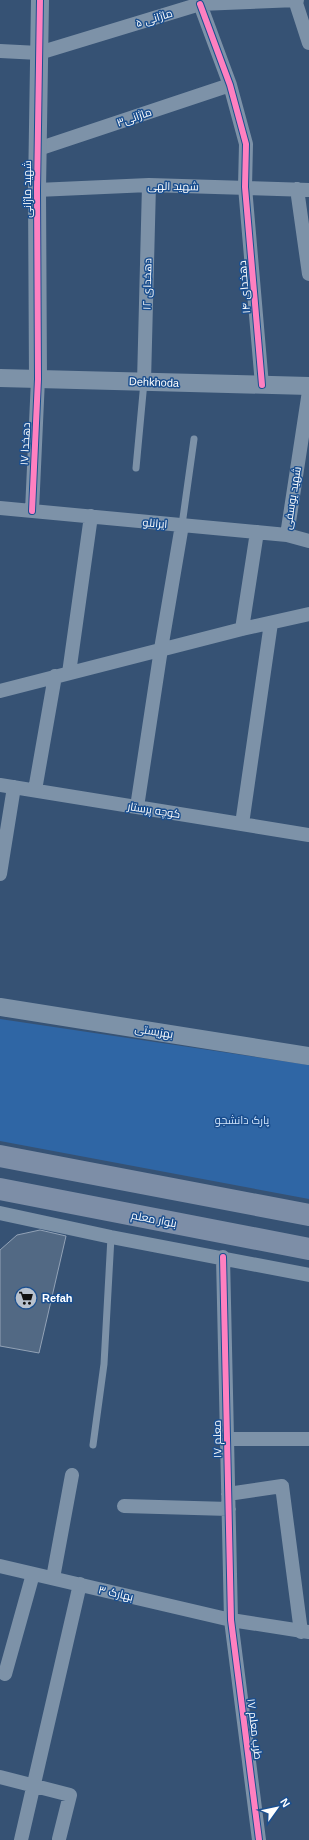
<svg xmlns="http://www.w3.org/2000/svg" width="309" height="1840" viewBox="0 0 309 1840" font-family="Helvetica,Cairo,sans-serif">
<rect width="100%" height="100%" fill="#365274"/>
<path fill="#2f66a5" d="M 0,1019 L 309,1065 L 309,1199 L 0,1141 Z"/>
<path fill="#526984" stroke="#92a2b6" d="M 40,1230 L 66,1236 L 39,1353 L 0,1346 L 0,1250 L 17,1235 Z"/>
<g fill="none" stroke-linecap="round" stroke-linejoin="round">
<path stroke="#7d92a8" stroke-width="7" d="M 136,468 L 144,382
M 182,525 L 194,439
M 93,1445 L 104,1364 L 111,1237"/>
<path stroke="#7d92a8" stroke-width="14" d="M 295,0 L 309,43
M 200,4 L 230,85 L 246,144 L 245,187 L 262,385
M 0,51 L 39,53 L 200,4 L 297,0
M 38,149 L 230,85
M 297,189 L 309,274
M 37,190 L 149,185 L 309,190
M 144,382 L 149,185
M 0,508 L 287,535 L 309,541
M 32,511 L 38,379
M 287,535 L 309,391
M 242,629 L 257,532
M 69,673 L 91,516
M 0,691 L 242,629 L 309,614
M 0,785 L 309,835
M 35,790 L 55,676
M 137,807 L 161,649 L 182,525
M 242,824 L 271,623
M 0,874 L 14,787
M 0,1213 L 111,1237 L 309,1275
M 223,1257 L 231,1620 L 259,1840
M 227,1439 L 309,1439
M 228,1494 L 282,1486 L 301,1632
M 124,1506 L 229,1509
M 0,1566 L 231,1620 L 309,1632
M 53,1578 L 72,1475
M 5,1674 L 33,1574
M 0,1777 L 70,1795 L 59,1839
M 21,1840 L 80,1584"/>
<path stroke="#7d92a8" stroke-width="18" d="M 0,378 L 309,386
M 38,379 L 37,190 L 40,0
M 0,1007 L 309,1056"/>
<path stroke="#7d8ea7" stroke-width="22" d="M 0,1156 L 309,1215
M 0,1189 L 309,1249"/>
<g stroke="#1b4f8f" stroke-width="8">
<path id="cycleway" d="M 200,4 L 230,85 L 246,144 L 245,187 L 262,385
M 32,511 L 38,379 L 37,190 L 40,0
M 223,1257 L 231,1620 L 259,1840"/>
</g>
<use href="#cycleway" stroke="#ff80c0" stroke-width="6"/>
</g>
<defs>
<g id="supermarket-disc" transform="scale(1.15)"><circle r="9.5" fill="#b9c2ce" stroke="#1b4f8f"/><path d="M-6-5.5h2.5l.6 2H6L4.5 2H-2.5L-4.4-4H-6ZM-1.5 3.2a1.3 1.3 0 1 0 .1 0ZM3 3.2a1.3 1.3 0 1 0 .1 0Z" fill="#111"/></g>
</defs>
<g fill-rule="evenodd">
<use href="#supermarket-disc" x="26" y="1298"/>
</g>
<g text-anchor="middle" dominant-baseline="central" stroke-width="3" stroke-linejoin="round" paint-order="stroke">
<g font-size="11" fill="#fff" stroke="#1b4f8f">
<text transform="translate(154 18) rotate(-17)">۵ ماژانی</text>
<text transform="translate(134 117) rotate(-19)">ماژانی۳</text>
<text transform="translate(173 186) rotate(1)">شهید الهی</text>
<text transform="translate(27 189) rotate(-90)">شهید ماژانی</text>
<text transform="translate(147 284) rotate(-89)">دهخدای ۱۲</text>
<text transform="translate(244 287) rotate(-95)">دهخدای ۱۴</text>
<text transform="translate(154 382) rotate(2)">Dehkhoda</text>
<text transform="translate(25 444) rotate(-87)">دهخدا ۱۷</text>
<text transform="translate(292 498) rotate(-81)">شهید یوسفی</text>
<text transform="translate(155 523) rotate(5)">ایرانلو</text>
<text transform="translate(154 810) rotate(9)">کوچه پرستار</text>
<text transform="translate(154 1031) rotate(9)">بهزیستی</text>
<text transform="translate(154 1219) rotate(11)">بلوار معلم</text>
<text transform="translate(217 1439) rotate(-91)">معلم ۱۷</text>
<text transform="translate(116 1593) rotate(13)">بهارک ۳</text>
<text transform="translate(255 1729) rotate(83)">طرب معلم ۱۷</text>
</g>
<g font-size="11" fill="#cfe3fa" stroke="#1b4f8f">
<text x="242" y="1120">پارک دانشجو</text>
</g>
<g font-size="11" font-weight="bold" fill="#fff" stroke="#1b4f8f" text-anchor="start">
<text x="42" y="1298">Refah</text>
</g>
</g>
<g transform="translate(277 1808) rotate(57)" stroke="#1b4f8f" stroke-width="3" paint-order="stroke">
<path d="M0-3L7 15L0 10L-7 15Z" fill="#ffffff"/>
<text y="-6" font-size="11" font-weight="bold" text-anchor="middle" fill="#ffffff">N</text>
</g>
</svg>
